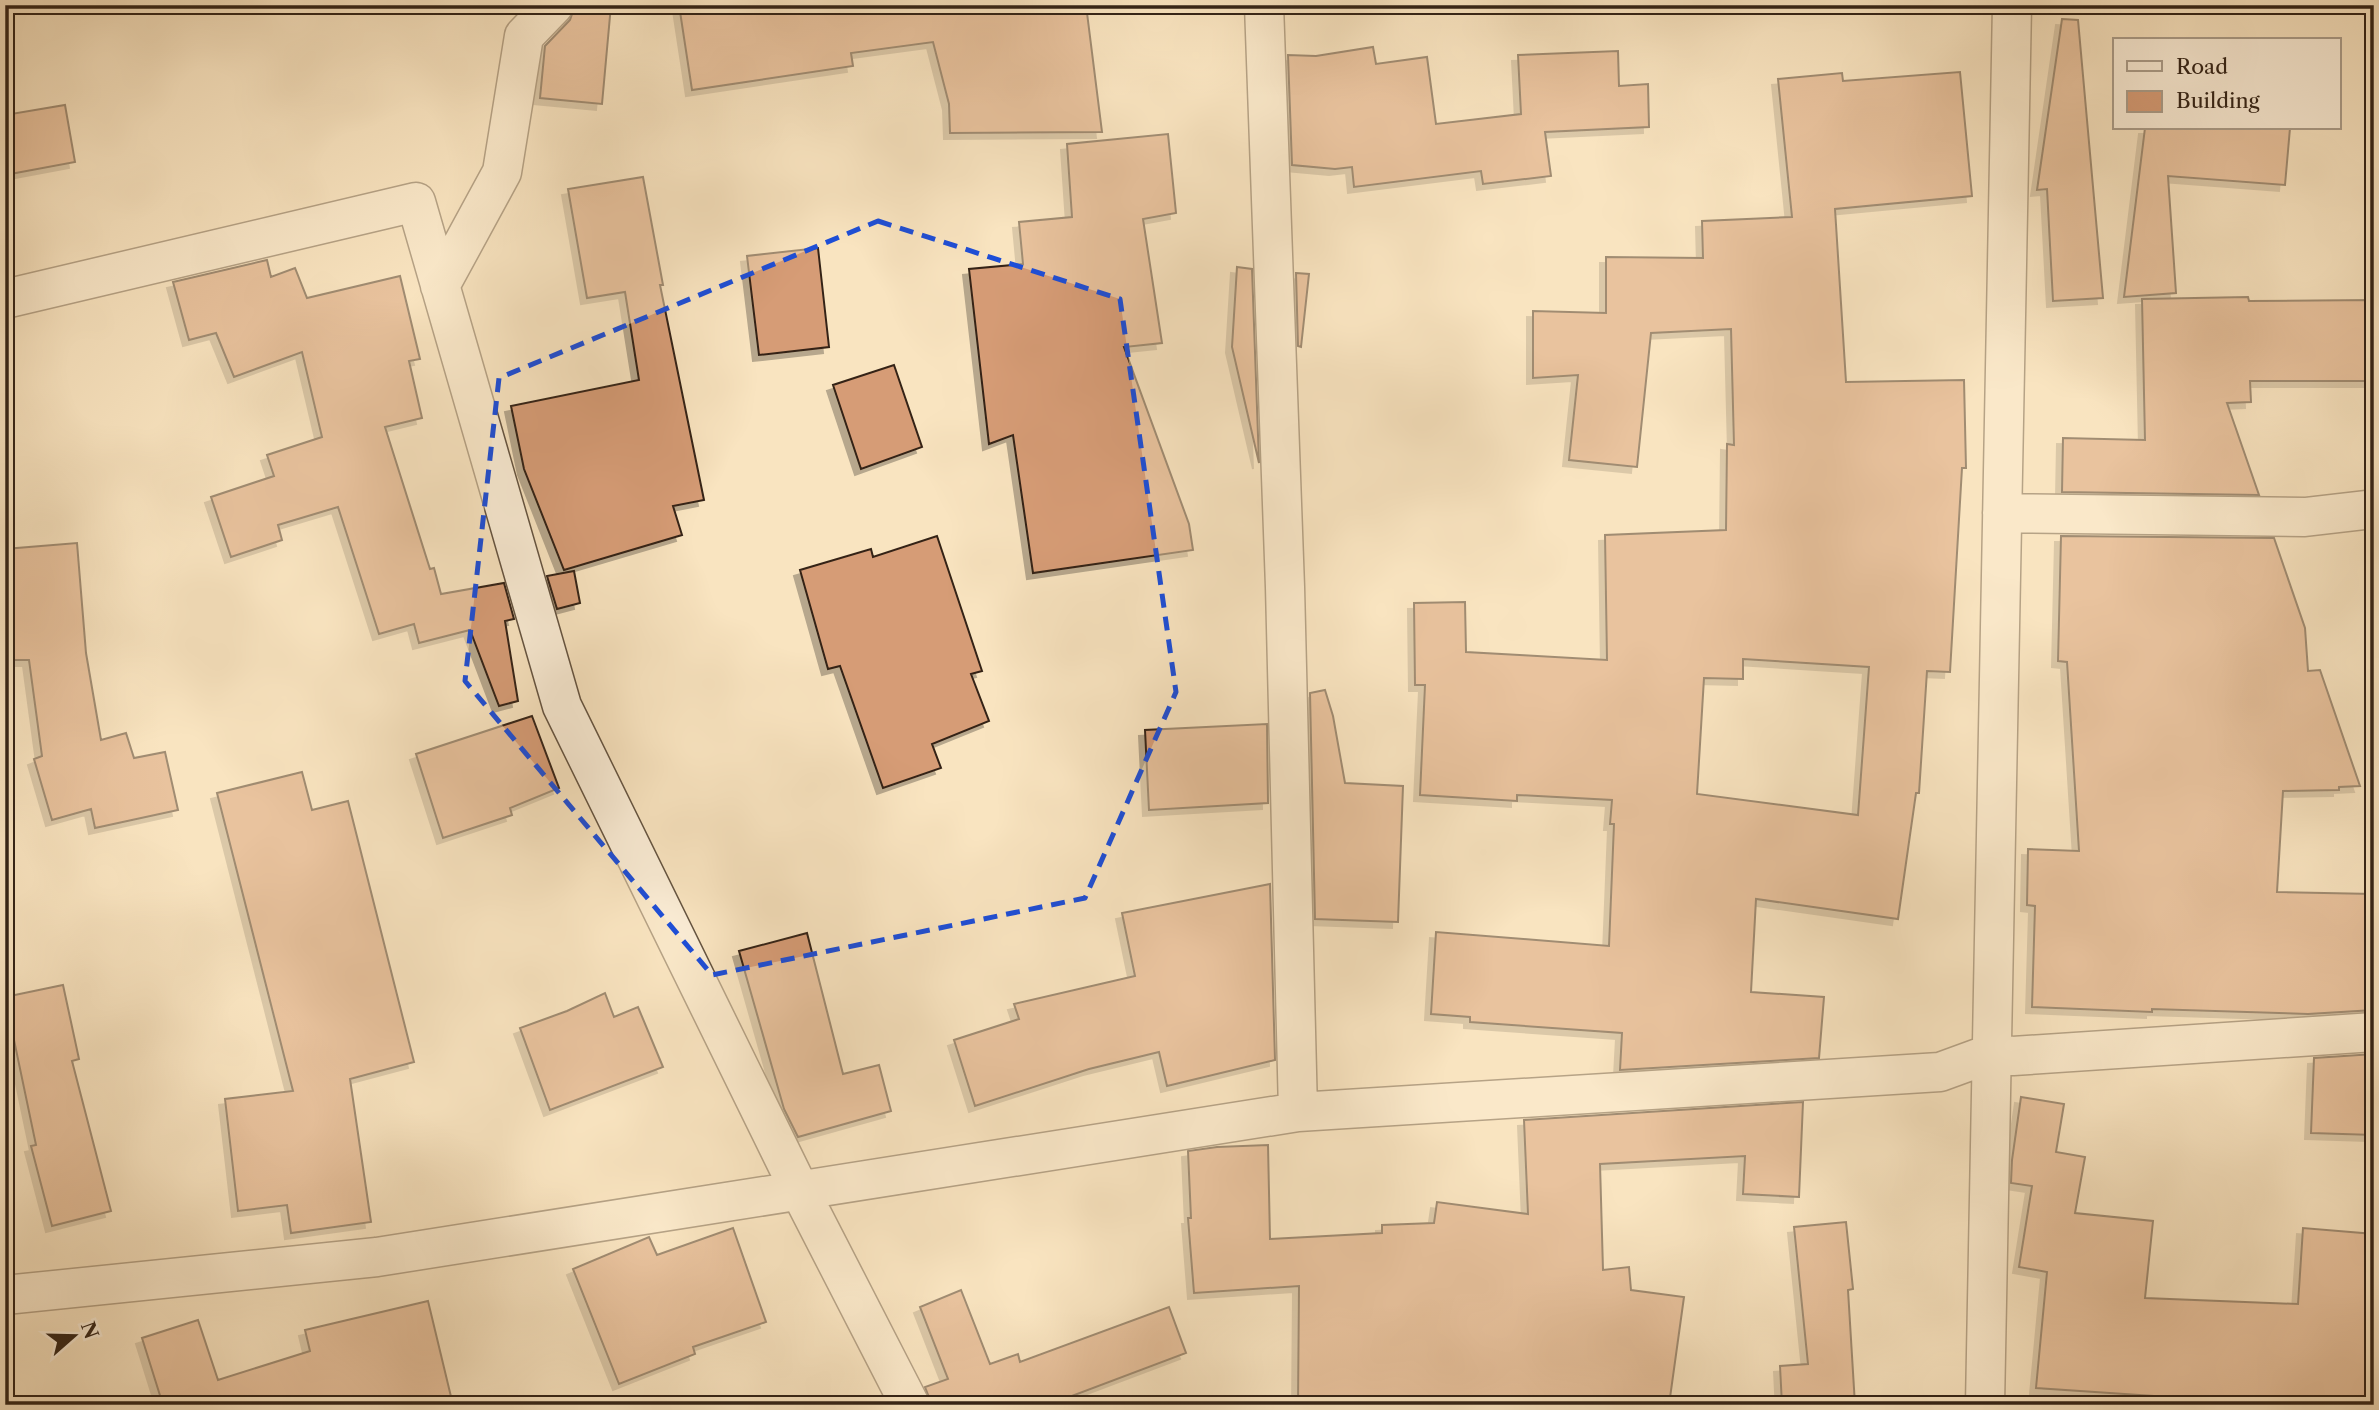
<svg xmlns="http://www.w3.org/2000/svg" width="2379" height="1410" viewBox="0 0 2379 1410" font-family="'Libre Caslon Text',serif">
<defs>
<filter id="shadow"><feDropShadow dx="-6" dy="6" stdDeviation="0" flood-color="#0004"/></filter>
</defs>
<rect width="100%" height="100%" fill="#f9e4c0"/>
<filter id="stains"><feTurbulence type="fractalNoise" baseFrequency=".00286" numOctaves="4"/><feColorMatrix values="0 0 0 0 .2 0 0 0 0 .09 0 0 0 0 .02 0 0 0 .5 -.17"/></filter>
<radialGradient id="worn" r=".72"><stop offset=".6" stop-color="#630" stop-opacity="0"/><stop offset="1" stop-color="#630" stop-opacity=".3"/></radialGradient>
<path fill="#d69c76" stroke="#342417" stroke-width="2" fill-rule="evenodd" filter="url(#shadow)" d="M 575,5 L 611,5 L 602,104 L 540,98 L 545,46 L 570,20 Z
M 679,5 L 1086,5 L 1102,132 L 950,133 L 949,104 L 933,42 L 851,53 L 853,66 L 692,90 Z
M 2062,19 L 2078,20 L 2103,298 L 2053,301 L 2047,189 L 2037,190 Z
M 1373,47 L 1376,64 L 1427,57 L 1436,124 L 1521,114 L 1518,55 L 1618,51 L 1619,86 L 1648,84 L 1649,127 L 1545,132 L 1551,176 L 1483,184 L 1481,171 L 1354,187 L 1352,167 L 1335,169 L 1292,165 L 1288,55 L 1316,56 Z
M 1960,72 L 1972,196 L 1835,209 L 1846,382 L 1964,380 L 1966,468 L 1962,468 L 1950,672 L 1927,671 L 1919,793 L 1916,793 L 1898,919 L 1756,899 L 1751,992 L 1824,997 L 1819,1058 L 1620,1070 L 1622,1033 L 1470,1022 L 1470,1017 L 1431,1014 L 1436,932 L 1609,946 L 1614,824 L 1610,824 L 1612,800 L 1517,795 L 1517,801 L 1420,795 L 1425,685 L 1415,685 L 1414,603 L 1465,602 L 1466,652 L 1607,660 L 1605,535 L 1726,530 L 1727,444 L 1734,445 L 1731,329 L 1651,333 L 1637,467 L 1569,460 L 1578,375 L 1533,378 L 1533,311 L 1606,313 L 1606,257 L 1703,258 L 1702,221 L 1792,217 L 1778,79 L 1842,73 L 1843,81 ZM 1743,659 L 1869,667 L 1858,815 L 1697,794 L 1704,678 L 1743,679 Z
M 65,105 L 75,162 L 5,175 L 5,115 Z
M 2145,128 L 2290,128 L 2285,185 L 2168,176 L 2176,293 L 2124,297 Z
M 1168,134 L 1176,213 L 1143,219 L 1162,343 L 1124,347 L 1189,524 L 1193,550 L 1033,573 L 1013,435 L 989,444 L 969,269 L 1023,264 L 1019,222 L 1072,217 L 1067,144 Z
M 643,177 L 663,285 L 660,285 L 704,500 L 673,506 L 682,535 L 564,570 L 524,469 L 511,406 L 639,380 L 625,292 L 587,298 L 568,189 Z
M 818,248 L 829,347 L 759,355 L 747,256 Z
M 267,260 L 271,277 L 295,268 L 307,298 L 400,276 L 420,359 L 409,361 L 422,418 L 385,427 L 430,569 L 434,568 L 441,594 L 504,583 L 514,619 L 505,621 L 518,701 L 499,706 L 470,630 L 419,643 L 414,624 L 379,634 L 338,507 L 278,525 L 282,540 L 231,557 L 211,497 L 274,476 L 267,455 L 322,437 L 302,352 L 234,377 L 216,333 L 189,340 L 173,282 Z
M 1237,267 L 1252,269 L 1259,463 L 1232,347 Z
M 1296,273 L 1309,274 L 1301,347 L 1298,346 Z
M 2248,297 L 2249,301 L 2374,300 L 2374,381 L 2250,381 L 2251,402 L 2227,403 L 2259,495 L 2062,492 L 2063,438 L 2145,440 L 2142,299 Z
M 894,365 L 922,447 L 861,469 L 833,385 Z
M 937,536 L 982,671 L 971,674 L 989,721 L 932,744 L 941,768 L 883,788 L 840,666 L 828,669 L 800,570 L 871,549 L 873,557 Z
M 2061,536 L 2274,538 L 2305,628 L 2308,671 L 2320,670 L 2360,786 L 2339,787 L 2339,790 L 2283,791 L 2277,892 L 2374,894 L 2374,1010 L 2308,1014 L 2152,1009 L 2152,1012 L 2032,1007 L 2035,906 L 2027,905 L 2028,849 L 2079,851 L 2067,662 L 2058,661 Z
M 77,543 L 86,653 L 101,740 L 126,733 L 134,758 L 165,752 L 178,810 L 95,828 L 91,809 L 52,820 L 34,759 L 42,756 L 29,660 L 5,660 L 5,549 Z
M 574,571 L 580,603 L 557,609 L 547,576 Z
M 1325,690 L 1333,716 L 1345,783 L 1403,786 L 1398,922 L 1315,919 L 1310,693 Z
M 532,716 L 559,788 L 510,808 L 512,815 L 443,838 L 416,754 Z
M 1267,724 L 1268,803 L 1149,810 L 1145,730 Z
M 302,772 L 312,810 L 348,801 L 414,1062 L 350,1079 L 371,1222 L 291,1233 L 287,1205 L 238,1211 L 225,1099 L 293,1091 L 217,793 Z
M 1270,884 L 1275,1060 L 1167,1086 L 1159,1052 L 1089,1069 L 975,1106 L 954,1040 L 1019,1019 L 1014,1004 L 1135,976 L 1122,913 Z
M 807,933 L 843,1074 L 879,1065 L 891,1111 L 798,1137 L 784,1109 L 739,951 Z
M 63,985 L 79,1059 L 72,1061 L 111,1211 L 52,1226 L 31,1146 L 36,1145 L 5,997 Z
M 605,993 L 614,1017 L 638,1007 L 663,1067 L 550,1110 L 520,1028 L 567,1011 Z
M 2374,1054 L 2374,1135 L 2311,1133 L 2314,1058 Z
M 2021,1097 L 2064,1104 L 2056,1152 L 2085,1157 L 2075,1213 L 2153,1221 L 2145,1298 L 2298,1304 L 2303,1228 L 2374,1234 L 2374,1405 L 2315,1405 L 2316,1397 L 2169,1397 L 2036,1388 L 2047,1272 L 2019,1267 L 2032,1186 L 2011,1183 L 2012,1160 Z
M 1803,1102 L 1799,1197 L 1743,1194 L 1745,1156 L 1600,1164 L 1603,1270 L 1629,1267 L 1631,1290 L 1684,1297 L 1669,1405 L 1298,1405 L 1299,1286 L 1194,1293 L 1188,1218 L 1191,1218 L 1188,1151 L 1217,1147 L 1268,1145 L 1270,1239 L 1382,1233 L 1382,1225 L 1434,1223 L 1437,1202 L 1528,1214 L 1524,1120 Z
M 1846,1222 L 1853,1289 L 1848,1290 L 1855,1405 L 1782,1405 L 1780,1366 L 1808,1364 L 1794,1227 Z
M 733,1228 L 766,1322 L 693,1347 L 695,1354 L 619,1384 L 573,1269 L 649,1237 L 657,1255 Z
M 961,1290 L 990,1364 L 1018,1354 L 1020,1362 L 1169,1307 L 1186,1353 L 1048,1405 L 932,1405 L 925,1387 L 948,1379 L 920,1307 Z
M 428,1301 L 453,1405 L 171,1405 L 170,1403 L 163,1405 L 142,1338 L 198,1320 L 218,1380 L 310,1351 L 305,1330 Z"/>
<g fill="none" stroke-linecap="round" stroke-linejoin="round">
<g stroke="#655441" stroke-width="41">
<path id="minor" d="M 1264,5 L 1285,587 L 1298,1112
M 440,286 L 502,172 L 524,36 L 554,5
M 5,299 L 416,202 L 562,706 L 799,1189 L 910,1405
M 2002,513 L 2305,517 L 2374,509
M 5,1295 L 377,1257 L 1298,1112 L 1940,1072 L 1992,1053 L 2013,1056 L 2374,1032
M 1985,1405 L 2012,5"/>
</g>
<use href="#minor" stroke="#fbedd6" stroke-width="38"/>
</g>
<path d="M0 0H2379V1410H0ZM 878,221 L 1120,299 L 1176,692 L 1085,898 L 712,975 L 465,681 L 499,378 Z" fill="#f9e4c0" fill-opacity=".55" fill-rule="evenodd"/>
<path fill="none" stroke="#1d4ed8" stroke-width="5" stroke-dasharray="14 9" stroke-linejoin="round" d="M 878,221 L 1120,299 L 1176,692 L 1085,898 L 712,975 L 465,681 L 499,378 Z"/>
<rect width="2379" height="1410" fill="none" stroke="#f9e4c0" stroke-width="28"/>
<rect x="7" y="7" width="2365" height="1396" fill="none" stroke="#342417" stroke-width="3.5"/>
<rect x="14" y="14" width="2351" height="1382" fill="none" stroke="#342417" stroke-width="2"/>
<rect x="2113" y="38" width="228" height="91" fill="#fbedd6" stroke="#ab9d8a" stroke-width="2"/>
<rect x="2127" y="61" width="35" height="10" fill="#fbedd6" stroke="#ab9d8a" stroke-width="2"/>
<text x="2176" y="74" font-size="21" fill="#342417">Road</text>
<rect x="2127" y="91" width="35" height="21" fill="#d69c76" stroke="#ab9d8a" stroke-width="2"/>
<text x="2176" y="108" font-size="21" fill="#342417">Building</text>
<g transform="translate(74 1336) rotate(70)" stroke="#fbedd6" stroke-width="5" paint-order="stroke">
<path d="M0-5L12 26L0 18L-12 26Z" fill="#342417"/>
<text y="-10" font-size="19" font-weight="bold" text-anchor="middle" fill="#342417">N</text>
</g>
<rect width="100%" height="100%" filter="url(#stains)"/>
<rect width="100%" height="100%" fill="url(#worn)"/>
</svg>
